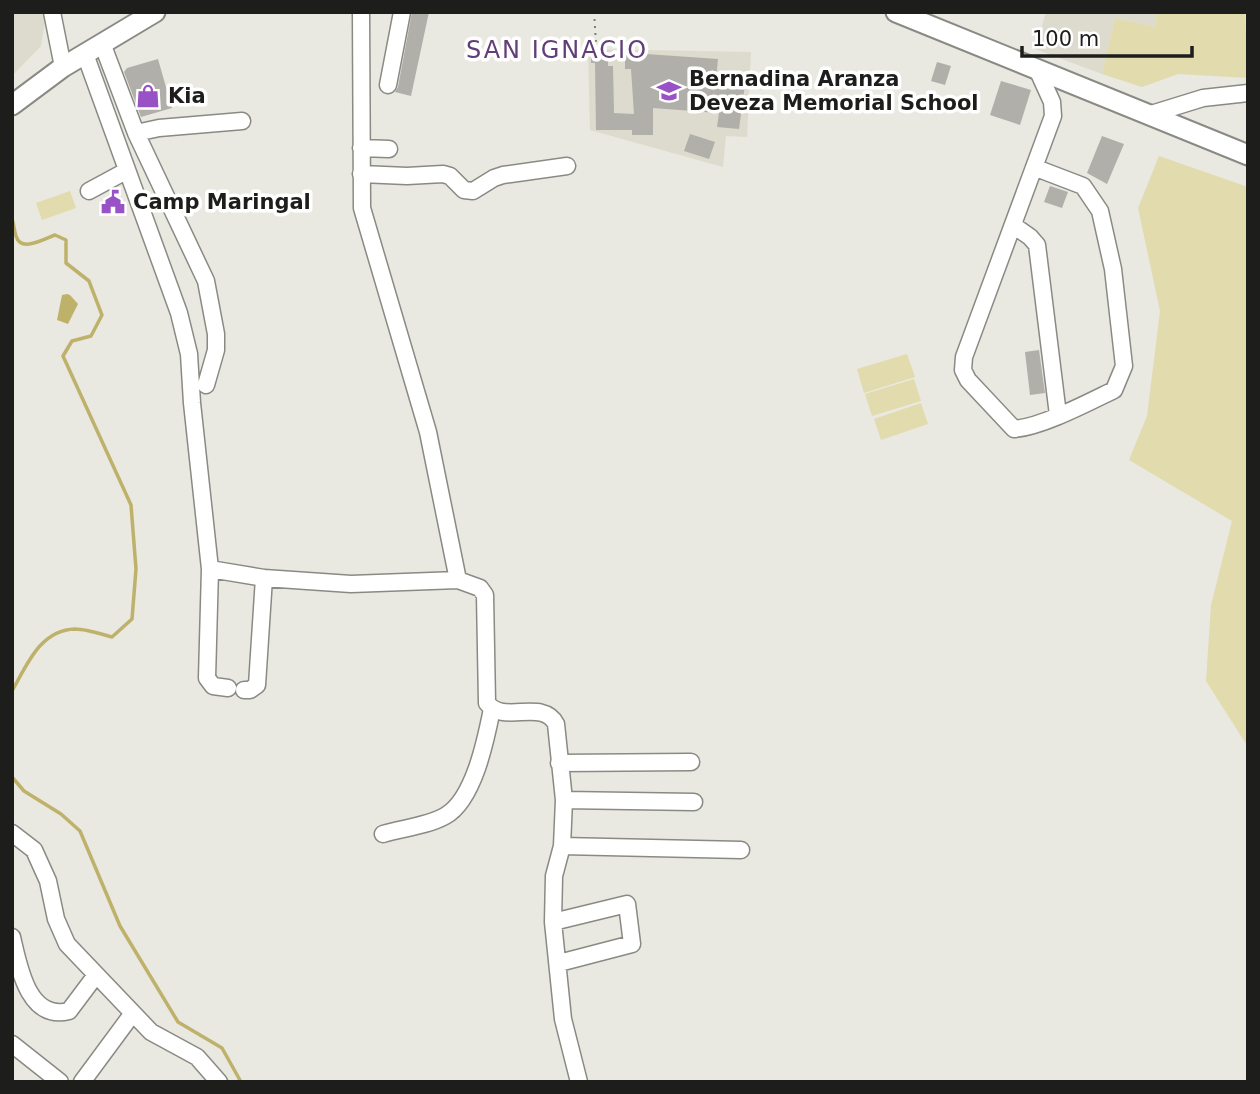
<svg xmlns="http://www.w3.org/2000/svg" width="1260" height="1094" viewBox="0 0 1260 1094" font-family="'DejaVu Sans',sans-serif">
<rect width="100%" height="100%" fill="#e9e8e1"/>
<path fill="#dddbcd" d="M 12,12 L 45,12 L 46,15 L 41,46 L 12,76 Z
M 1046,12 L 1157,12 L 1155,27 L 1115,18 L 1102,74 L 1035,49 Z
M 588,49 L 751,52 L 747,137 L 726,136 L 723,167 L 590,130 Z"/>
<path fill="#e2dbad" d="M 1157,12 L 1245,12 L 1248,78 L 1178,74 L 1142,87 L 1102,74 L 1115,18 L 1155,27 Z
M 1159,156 L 1248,187 L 1248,747 L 1206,681 L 1211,605 L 1232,521 L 1129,460 L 1147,416 L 1160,311 L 1138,208 Z
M 70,191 L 76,208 L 42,220 L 36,203 Z
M 907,354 L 915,377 L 864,393 L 857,369 Z
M 914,379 L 921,401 L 872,416 L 865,394 Z
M 921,403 L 928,424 L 881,440 L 874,419 Z"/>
<path fill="#beb26b" d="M 67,294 L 70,295 L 78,304 L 68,324 L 57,320 L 62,295 Z"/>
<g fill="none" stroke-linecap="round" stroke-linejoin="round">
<path stroke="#beb26b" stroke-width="3.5" d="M 12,219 C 14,224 14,230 16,236 C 21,253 44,239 55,235 L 66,240 L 66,263 L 89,281 L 102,315 L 91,336 L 72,341 L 63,356 L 131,505 L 136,569 L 132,619 L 112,637 C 101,634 86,629 75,629 C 40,630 27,665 12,691
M 12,777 L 24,791 L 61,814 L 80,831 L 120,926 L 178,1022 L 222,1048 L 241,1082"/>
</g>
<path fill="#b0afa9" d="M 412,12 L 429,12 L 411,96 L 395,92 L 398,87 Z
M 591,51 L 608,51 L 608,66 L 613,66 L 614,113 L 634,114 L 631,69 L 625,69 L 625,55 L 646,54 L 718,59 L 716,80 L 745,84 L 739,129 L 717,127 L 719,113 L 653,108 L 653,135 L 632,135 L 632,130 L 596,130 L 595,63 L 591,63 Z
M 158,59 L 172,108 L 141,117 L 124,72 L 127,68 Z
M 937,62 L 951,66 L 945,85 L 931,81 Z
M 1001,81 L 1031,90 L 1020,125 L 990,115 Z
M 690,134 L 715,142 L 709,159 L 684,151 Z
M 1102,136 L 1124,144 L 1107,184 L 1087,173 Z
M 1050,186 L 1068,192 L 1062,208 L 1044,202 Z
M 1039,350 L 1045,393 L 1030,395 L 1025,352 Z"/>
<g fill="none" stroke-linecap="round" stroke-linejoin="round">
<g stroke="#8a8a84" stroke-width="19">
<path id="minor" d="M 52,12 L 63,67
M 361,12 L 362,208 L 428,432 L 458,580 L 480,588 L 485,595 L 487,703 C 503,725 543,698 556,724 L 564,800 L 562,846 L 554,876 L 553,922 L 563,1019 L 579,1082
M 102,43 L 136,133 L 206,281 L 216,334 L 216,350 L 206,385
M 85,54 L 179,313 L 189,354 L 192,403 L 210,569 L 207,678 L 213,686 L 228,688
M 388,85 L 402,12
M 1148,115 L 1203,98 L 1248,93
M 136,133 L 159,128 L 242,121
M 361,148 L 389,149
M 1036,168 L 1083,186 L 1100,211 L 1113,269 L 1124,366 L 1114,390 C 1089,402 1042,427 1014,429 L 968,380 L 963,370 L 964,357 L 1053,116 L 1052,102 L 1037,69
M 361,174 L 407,176 L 443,174 L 450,176 L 464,190 L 473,191 L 494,178 L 503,175 L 567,166
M 89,191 L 126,171
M 1013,225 L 1030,237 L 1037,245 L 1058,415
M 210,569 L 264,578 L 351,584 L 458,580
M 244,690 L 250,690 L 257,685 L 264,578
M 559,763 L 691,762
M 564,800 L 694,802
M 12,833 L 34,850 L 48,881 L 56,919 L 67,944 L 151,1032 L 197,1057 L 219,1082
M 383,834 C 403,828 427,826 445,816 C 474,800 486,739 492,709
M 562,846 L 741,850
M 553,922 L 627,904 L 632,944 L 559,963
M 12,937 C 19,967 28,1021 69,1011 L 96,975
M 12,1044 L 60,1082
M 82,1082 L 133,1013"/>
</g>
<g stroke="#8a8a84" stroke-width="23">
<path id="major" d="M 896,12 L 1248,155
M 12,105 L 63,67 L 155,12"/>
</g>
<path stroke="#7d7c78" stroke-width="2" stroke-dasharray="2 5" stroke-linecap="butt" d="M 594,12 L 596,43"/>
<use href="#minor" stroke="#fff" stroke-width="16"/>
<use href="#major" stroke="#fff" stroke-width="19"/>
</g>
<defs>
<g id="school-bare" transform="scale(1.89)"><path d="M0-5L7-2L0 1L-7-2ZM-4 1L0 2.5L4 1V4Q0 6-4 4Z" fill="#9952c6" stroke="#fff" stroke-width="2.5" paint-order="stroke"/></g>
<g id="shop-bare" transform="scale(1.89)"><path d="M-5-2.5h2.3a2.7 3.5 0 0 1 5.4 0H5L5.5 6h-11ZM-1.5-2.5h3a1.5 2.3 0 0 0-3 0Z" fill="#9952c6" stroke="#fff" stroke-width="2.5" paint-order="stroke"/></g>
<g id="civic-bare" transform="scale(1.89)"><path d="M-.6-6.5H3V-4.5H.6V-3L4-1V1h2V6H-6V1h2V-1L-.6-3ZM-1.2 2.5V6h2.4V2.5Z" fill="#9952c6" stroke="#fff" stroke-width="2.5" paint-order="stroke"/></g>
</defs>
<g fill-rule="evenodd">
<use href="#school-bare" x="669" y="91"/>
<use href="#shop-bare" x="148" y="96"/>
<use href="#civic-bare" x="113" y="202"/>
</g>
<g text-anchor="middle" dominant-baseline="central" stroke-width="7" stroke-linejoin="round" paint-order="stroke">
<g font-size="21" font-weight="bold" fill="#1d1d1b" stroke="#fff" text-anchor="start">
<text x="689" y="79">Bernadina Aranza<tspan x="689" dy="24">Deveza Memorial School</tspan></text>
<text x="168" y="96">Kia</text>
<text x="133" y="202">Camp Maringal</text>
</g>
<g font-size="24" letter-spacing="2" fill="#613e78" stroke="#fff">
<text x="557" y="50">SAN IGNACIO</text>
</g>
</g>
<rect width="1260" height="1094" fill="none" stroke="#1d1d1b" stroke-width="28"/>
<path d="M1022 46v10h170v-10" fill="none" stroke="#1d1d1b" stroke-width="3.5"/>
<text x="1032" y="46" font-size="21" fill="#1d1d1b" stroke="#ffffff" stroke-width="5" paint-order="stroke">100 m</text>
</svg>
